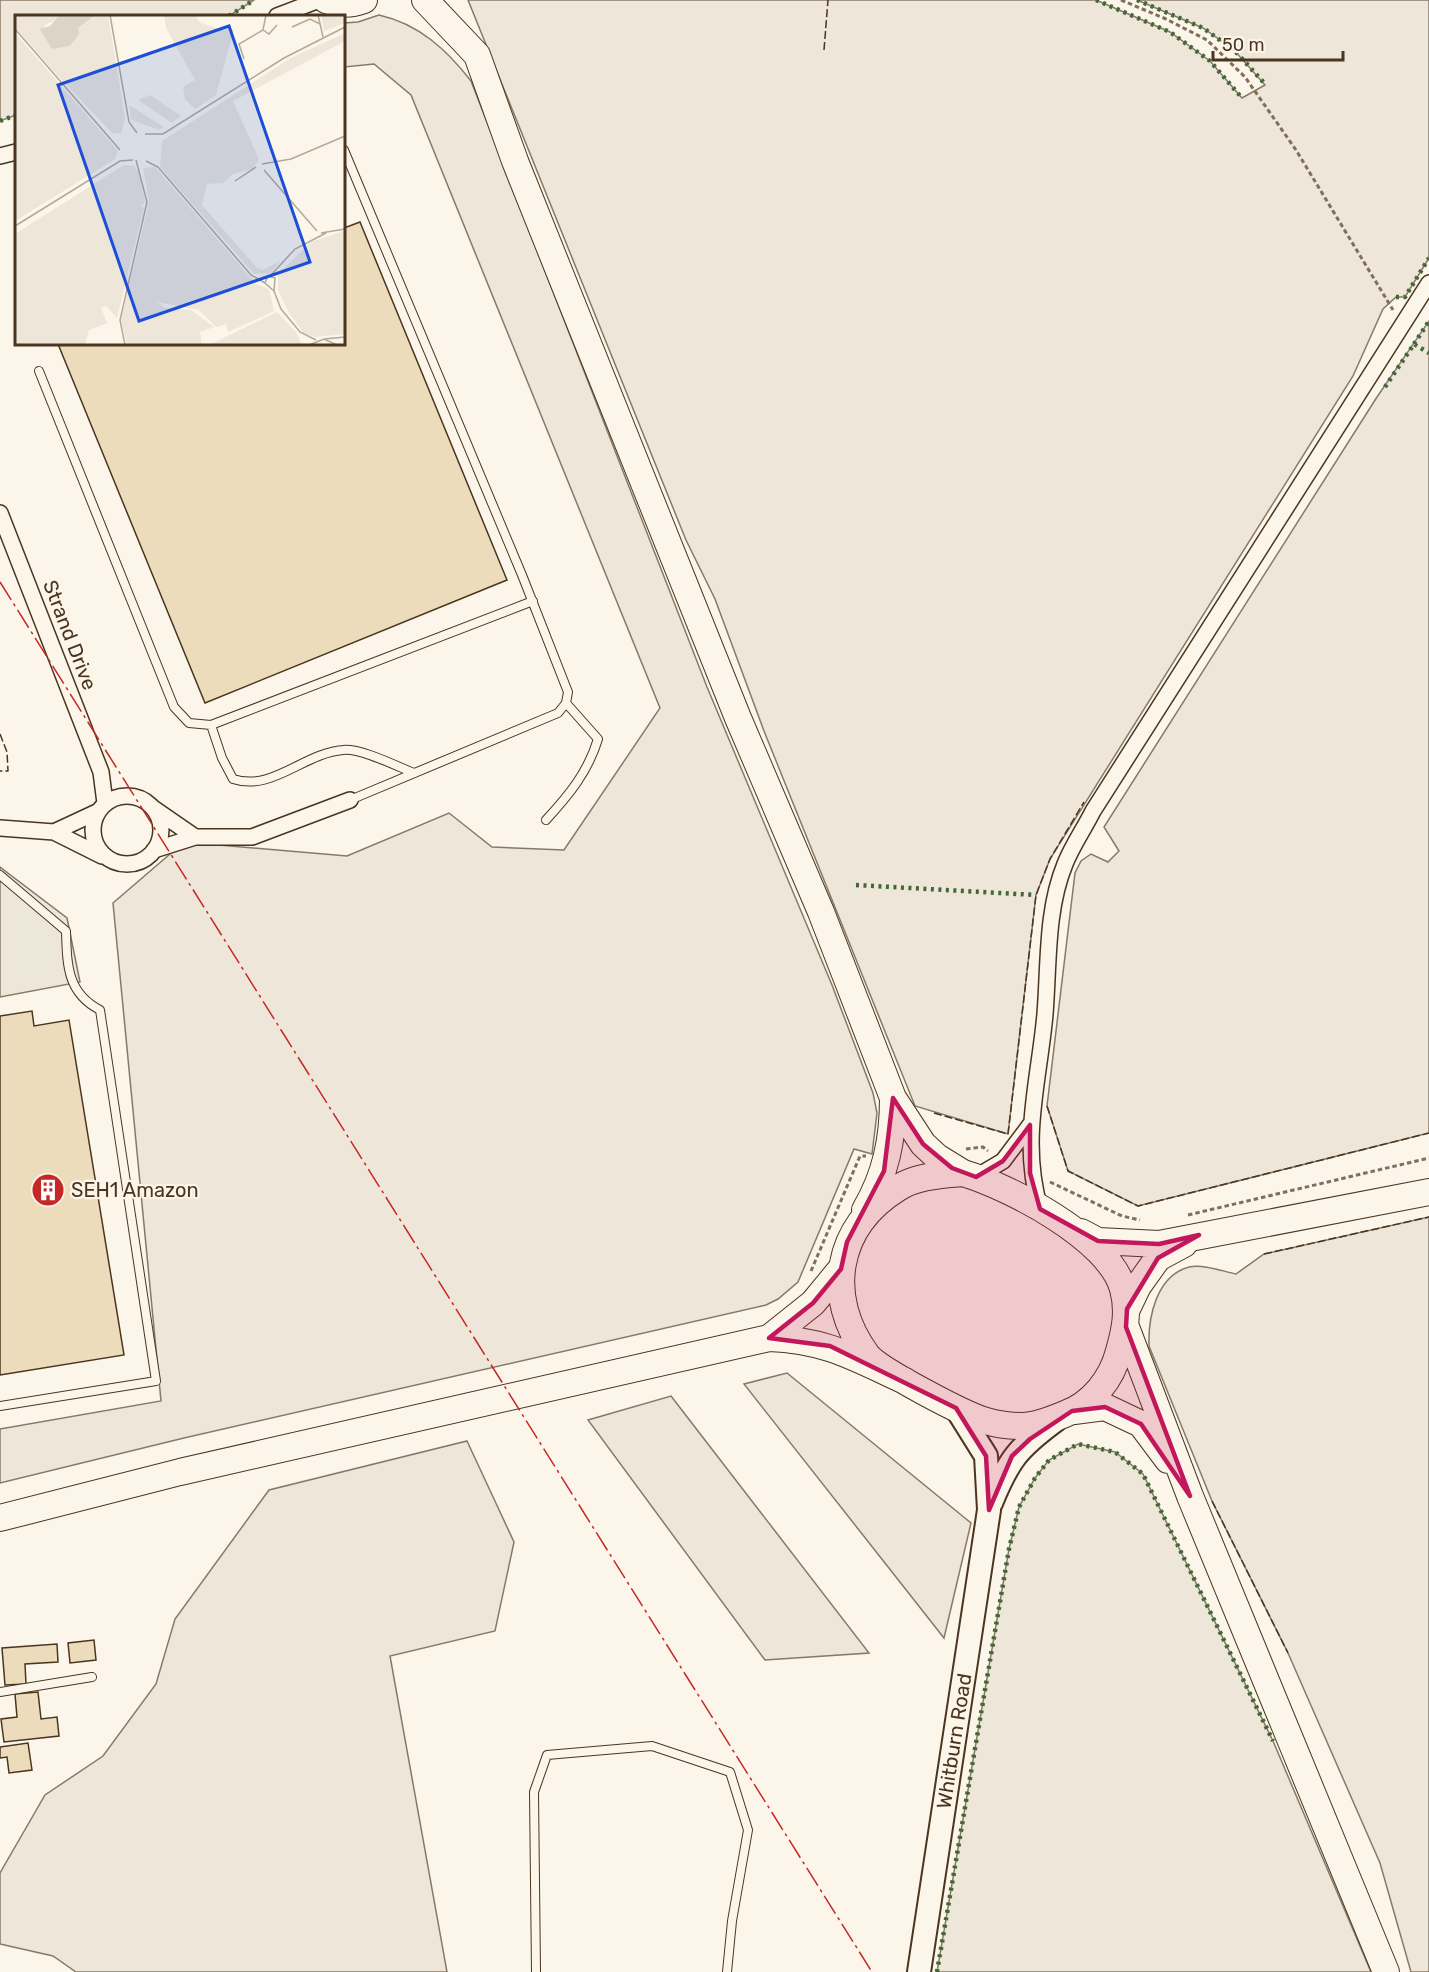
<svg xmlns="http://www.w3.org/2000/svg" width="1429" height="1972" viewBox="0 0 1429 1972" font-family="Rubik,sans-serif">
<rect width="100%" height="100%" fill="#fbf6e9"/>
<path fill="#ede6d9" stroke="#887966" stroke-width="1.5" d="M 0,0 L 254,0 L 229,16 L 16,16 L 16,115 L 0,121 Z
M 468,0 L 1096,0 L 1170,32 L 1210,61 L 1242,98 L 1265,85 L 1234,50 L 1203,28 L 1137,0 L 1429,0 L 1429,258 L 1405,297 L 1396,297 L 1383,309 L 1353,376 L 1050,859 L 1036,895 L 1008,1134 L 915,1106 L 764,731 L 715,599 L 686,540 Z
M 379,15 C 419,24 447,50 471,81 L 707,687 L 832,985 L 873,1093 L 877,1113 L 872,1154 L 854,1149 L 798,1282 L 778,1299 L 766,1305 L 184,1438 L 0,1483 L 0,1429 L 161,1401 L 113,903 L 184,842 L 347,856 L 449,813 L 492,847 L 564,850 L 660,708 L 411,95 L 374,64 L 344,67 L 344,23 L 358,22 Z
M 1429,321 L 1429,1133 L 1138,1206 L 1068,1171 L 1047,1106 L 1075,873 L 1081,861 L 1091,854 L 1108,862 L 1119,851 L 1104,827 L 1377,397 Z
M 1429,1217 L 1429,1972 L 1411,1972 L 1380,1863 L 1288,1653 L 1212,1501 L 1149,1346 C 1148,1318 1156,1276 1189,1267 C 1203,1264 1222,1271 1236,1274 L 1264,1254 Z
M 787,1373 L 971,1523 L 944,1638 L 744,1384 Z
M 671,1396 L 869,1653 L 765,1660 L 588,1420 Z
M 467,1441 L 514,1542 L 495,1631 L 390,1656 L 447,1972 L 76,1972 L 53,1956 L 0,1944 L 0,1873 L 45,1795 L 103,1756 L 156,1684 L 175,1619 L 269,1490 Z
M 1078,1444 L 1115,1452 L 1143,1474 L 1273,1741 L 1371,1972 L 937,1972 L 1009,1549 L 1019,1507 L 1035,1478 L 1049,1460 Z"/>
<path fill="#ede7d9" stroke="#887966" stroke-width="1.5" d="M 0,867 L 67,918 L 80,982 L 0,997 Z"/>
<path fill="#ecdcbc" stroke="#4a3520" stroke-width="1.5" d="M 360,222 L 507,580 L 205,703 L 58,344 L 344,344 L 344,228 Z
M 32,1011 L 34,1026 L 69,1020 L 124,1355 L 0,1375 L 0,1016 Z
M 94,1640 L 96,1660 L 70,1663 L 68,1643 Z
M 57,1644 L 58,1662 L 25,1664 L 26,1684 L 5,1685 L 2,1648 Z
M 38,1692 L 41,1719 L 57,1717 L 59,1736 L 4,1742 L 1,1719 L 17,1717 L 15,1694 Z
M 28,1743 L 32,1770 L 9,1773 L 7,1757 L 0,1758 L 0,1747 Z"/>
<g fill="none" stroke-linecap="round" stroke-linejoin="round">
<g stroke="#4a3520" stroke-width="10">
<path id="lane" d="M 344,150 L 522,575 L 568,692 L 566,703 L 558,713 L 350,800
M 39,371 L 174,707 L 189,723 L 211,725 L 533,601
M 211,725 L 222,758 L 233,779 C 272,792 304,753 343,750 C 361,748 396,766 414,773
M 546,820 C 569,795 588,772 598,739 L 566,703
M 0,875 L 66,931 C 67,965 67,993 100,1010 L 156,1381 L 0,1406
M 0,1692 L 92,1677
M 536,1972 L 534,1792 L 547,1755 L 652,1746 L 730,1772 L 748,1830 L 732,1921 L 727,1972"/>
</g>
<g stroke="#4a3520" stroke-width="18">
<path id="street" d="M 277,16 L 319,0
M 0,156 L 16,152
M 0,513 L 101,772 L 105,803
M93 830a34 34 0 1 1 68 0a34 34 0 1 1-68 0Z
M 153,808 L 195,837
M 0,828 L 54,832 L 102,856
M 54,832 L 97,812
M 154,850 L 195,837 L 252,837 L 350,800
M 976,1177 L 1003,1161 L 1030,1125
M 1040,1209 C 1020,1140 1039,1082 1045,1014 C 1049,964 1046,910 1065,864 C 1072,846 1084,829 1093,811 L 1429,283"/>
</g>
<g stroke="#4a3520" stroke-width="26">
<path id="secondary" d="M 991,1503 C 1009,1459 1018,1448 1056,1420
M 919,1972 L 989,1510 L 986,1456 L 956,1408"/>
</g>
<g stroke="#4a3520" stroke-width="28">
<path id="primary" d="M 326,0 C 340,5 350,5 364,0
M 425,0 L 477,55 L 515,161 L 738,718 L 821,912 L 893,1098 L 923,1144 L 937,1157 L 963,1173
M 963,1173 C 1010,1187 1110,1239 1123,1289 C 1129,1311 1125,1330 1119,1351 C 1112,1379 1092,1404 1065,1414 C 1053,1419 1034,1426 1022,1426 C 1011,1426 996,1424 986,1421 C 965,1415 879,1370 867,1355 C 824,1297 835,1227 898,1188 C 917,1176 941,1175 963,1173 Z
M 865,1210 C 886,1174 893,1139 893,1098
M 1081,1232 L 1098,1241 L 1159,1244 L 1429,1192
M 1127,1309 L 1138,1286 L 1158,1258 L 1184,1244
M 1126,1327 L 1190,1496 L 1386,1972
M 769,1338 L 813,1303 L 841,1269
M 1074,1411 L 1105,1407 L 1141,1424 L 1168,1460
M 0,1518 L 180,1472 L 769,1338 C 826,1340 855,1358 905,1381"/>
</g>
<path stroke="#7f6f5c" stroke-width="3" stroke-dasharray="4.5 3" stroke-linecap="butt" d="M 1121,0 L 1166,19 L 1207,40 L 1245,77 L 1296,150 L 1393,310
M 966,1149 L 983,1147 L 988,1151
M 1050,1182 L 1122,1216 L 1140,1220
M 1188,1215 L 1429,1158
M 811,1271 L 860,1156 L 866,1156"/>
<use href="#lane" stroke="#fbf6e9" stroke-width="8"/>
<use href="#street" stroke="#fbf6e9" stroke-width="15"/>
<use href="#secondary" stroke="#fbf6e9" stroke-width="22"/>
<use href="#primary" stroke="#fbf6e9" stroke-width="26"/>
<path stroke="#436837" stroke-width="4.5" stroke-dasharray="3 4.5" stroke-linecap="butt" d="M 1096,0 L 1170,32 L 1210,61 L 1242,98
M 1137,0 L 1203,28 L 1234,50 L 1266,85
M 229,16 L 254,0
M 0,121 L 16,115
M 1396,297 L 1405,297 L 1429,258
M 1414,344 L 1429,321
M 1385,387 L 1414,344 L 1429,353
M 856,885 L 1036,895
M 937,1972 L 1009,1549 L 1019,1507 L 1035,1478 L 1049,1460 L 1078,1444 L 1115,1452 L 1143,1474 L 1273,1741"/>
<path stroke="#4a3520" stroke-width="1.5" stroke-dasharray="8 3" stroke-linecap="butt" d="M 824,50 L 828,0
M 0,734 L 7,752 L 8,771 L 0,771
M 1047,1106 L 1068,1171 L 1138,1206 L 1429,1133
M 934,1113 L 1008,1134 L 1036,895 L 1050,859 L 1084,802
M 1264,1254 L 1429,1217
M 1212,1501 L 1288,1653"/>
<path stroke="#c62828" stroke-width="1.5" stroke-dasharray="21 4.5 3 4.5" stroke-linecap="butt" d="M 0,582 L 872,1972"/>
</g>
<path fill="#c2185b" fill-opacity="0.2" stroke="#c2185b" stroke-width="4.5" stroke-linejoin="round" d="M 893,1098 L 923,1144 L 952,1168 L 976,1177 L 1003,1161 L 1030,1125 L 1030,1173 L 1040,1209 L 1098,1241 L 1159,1244 L 1199,1235 L 1158,1258 L 1127,1309 L 1126,1327 L 1190,1496 L 1141,1424 L 1105,1407 L 1072,1411 L 1030,1439 L 1012,1456 L 989,1510 L 986,1456 L 956,1408 L 830,1346 L 769,1338 L 813,1303 L 841,1269 L 847,1242 L 884,1171 Z"/>
<defs>
<g id="building-disc" transform="scale(1.725)"><circle r="9.5" fill="#c62828" stroke="#fbf6e9"/><path d="M-4-6H4V6H1V3H-1V6H-4ZM-2.5-4.3h1.7v1.8h-1.7ZM.8-4.3h1.7v1.8H.8ZM-2.5-1h1.7V.8h-1.7ZM.8-1h1.7V.8H.8Z" fill="#fff"/></g>
</defs>
<g fill-rule="evenodd">
<use href="#building-disc" x="48" y="1190"/>
</g>
<g text-anchor="middle" dominant-baseline="central" stroke-width="4.5" stroke-linejoin="round" paint-order="stroke">
<g font-size="20" fill="#4a3520" stroke="#fbf6e9">
<text transform="translate(70 635) rotate(69)">Strand Drive</text>
<text transform="translate(954 1741) rotate(-81)">Whitburn Road</text>
</g>
<g font-size="20" fill="#4a3520" stroke="#fbf6e9" text-anchor="start">
<text x="71" y="1190">SEH1 Amazon</text>
</g>
</g>
<g transform="translate(15 15)">
<rect width="330" height="330" fill="#fbf6e9"/>
<path d="M 0,0 L 52,0 L 30,10 L 27,17 L 41,34 L 57,29 L 63,13 L 80,0 L 93,0 L 110,103 L 106,119 L 97,118 L 42,60 L 0,12 ZM 149,0 L 180,0 L 185,8 L 208,15 L 219,14 L 201,80 L 180,94 L 170,84 L 168,72 L 180,65 L 151,13 ZM 306,0 L 330,0 L 330,8 L 309,16 ZM 0,18 L 103,136 L 100,144 L 0,206 ZM 330,18 L 330,26 L 218,86 L 244,144 L 238,154 L 218,159 L 208,168 L 192,169 L 187,190 L 242,253 L 248,255 L 265,246 L 256,258 L 239,259 L 145,152 L 147,126 L 276,43 ZM 135,80 L 166,101 L 157,108 L 123,85 ZM 114,90 L 149,112 L 144,115 L 116,105 ZM 109,150 L 119,151 L 124,158 L 130,187 L 126,191 L 129,193 L 102,303 L 91,291 L 86,293 L 92,308 L 74,315 L 70,330 L 0,330 L 0,219 ZM 140,152 L 241,269 L 254,274 L 259,296 L 213,317 L 211,309 L 201,312 L 184,295 L 142,287 L 150,293 L 176,295 L 199,312 L 185,317 L 187,330 L 112,330 L 106,305 L 134,187 L 128,153 ZM 329,216 L 330,319 L 300,322 L 289,318 L 274,298 L 263,275 L 263,259 L 296,227 ZM 262,297 L 281,317 L 287,330 L 194,330 Z" fill="#ede6d9"/>
<path d="M 80,0 L 63,13 L 64,19 L 55,31 L 37,34 L 25,14 L 35,11 L 44,1 Z" fill="#dcd4c6"/>
<path fill="none" stroke="#b4a999" stroke-width="1.5" d="M 95,0 L 114,107 L 122,118M 303,0 L 308,22M 277,12 L 295,4 L 305,9M 0,14 L 105,135M 248,15 L 254,19 L 262,10M 229,44 L 224,29 L 248,15 L 251,0M 130,119 L 148,119 L 269,43 L 330,12M 131,146 L 143,152 L 236,260 L 250,268M 247,149 L 276,144 L 330,121M 249,155 L 302,216M 220,166 L 241,152M 0,211 L 105,146 L 118,145M 306,218 L 330,214M 256,260 L 280,234 L 311,218M 259,276 L 250,268 L 253,261 L 260,263 L 259,276 L 266,294 L 285,317 L 301,325M 309,324 L 330,322M 110,330 L 105,305 L 132,187 L 121,145M 294,330 L 309,324 L 322,330"/>
<path fill="#1d4ed8" fill-opacity="0.15" stroke="#1d4ed8" stroke-width="3" d="M 214,11 L 295,247 L 124,306 L 43,70 Z"/>
<rect width="330" height="330" fill="none" stroke="#4a3520" stroke-width="3"/>
</g>
<path d="M1213 51v9h130v-9" fill="none" stroke="#4a3520" stroke-width="3"/>
<text x="1222" y="51" font-size="18" fill="#4a3520" stroke="#fbf6e9" stroke-width="4.5" paint-order="stroke">50 m</text>
</svg>
